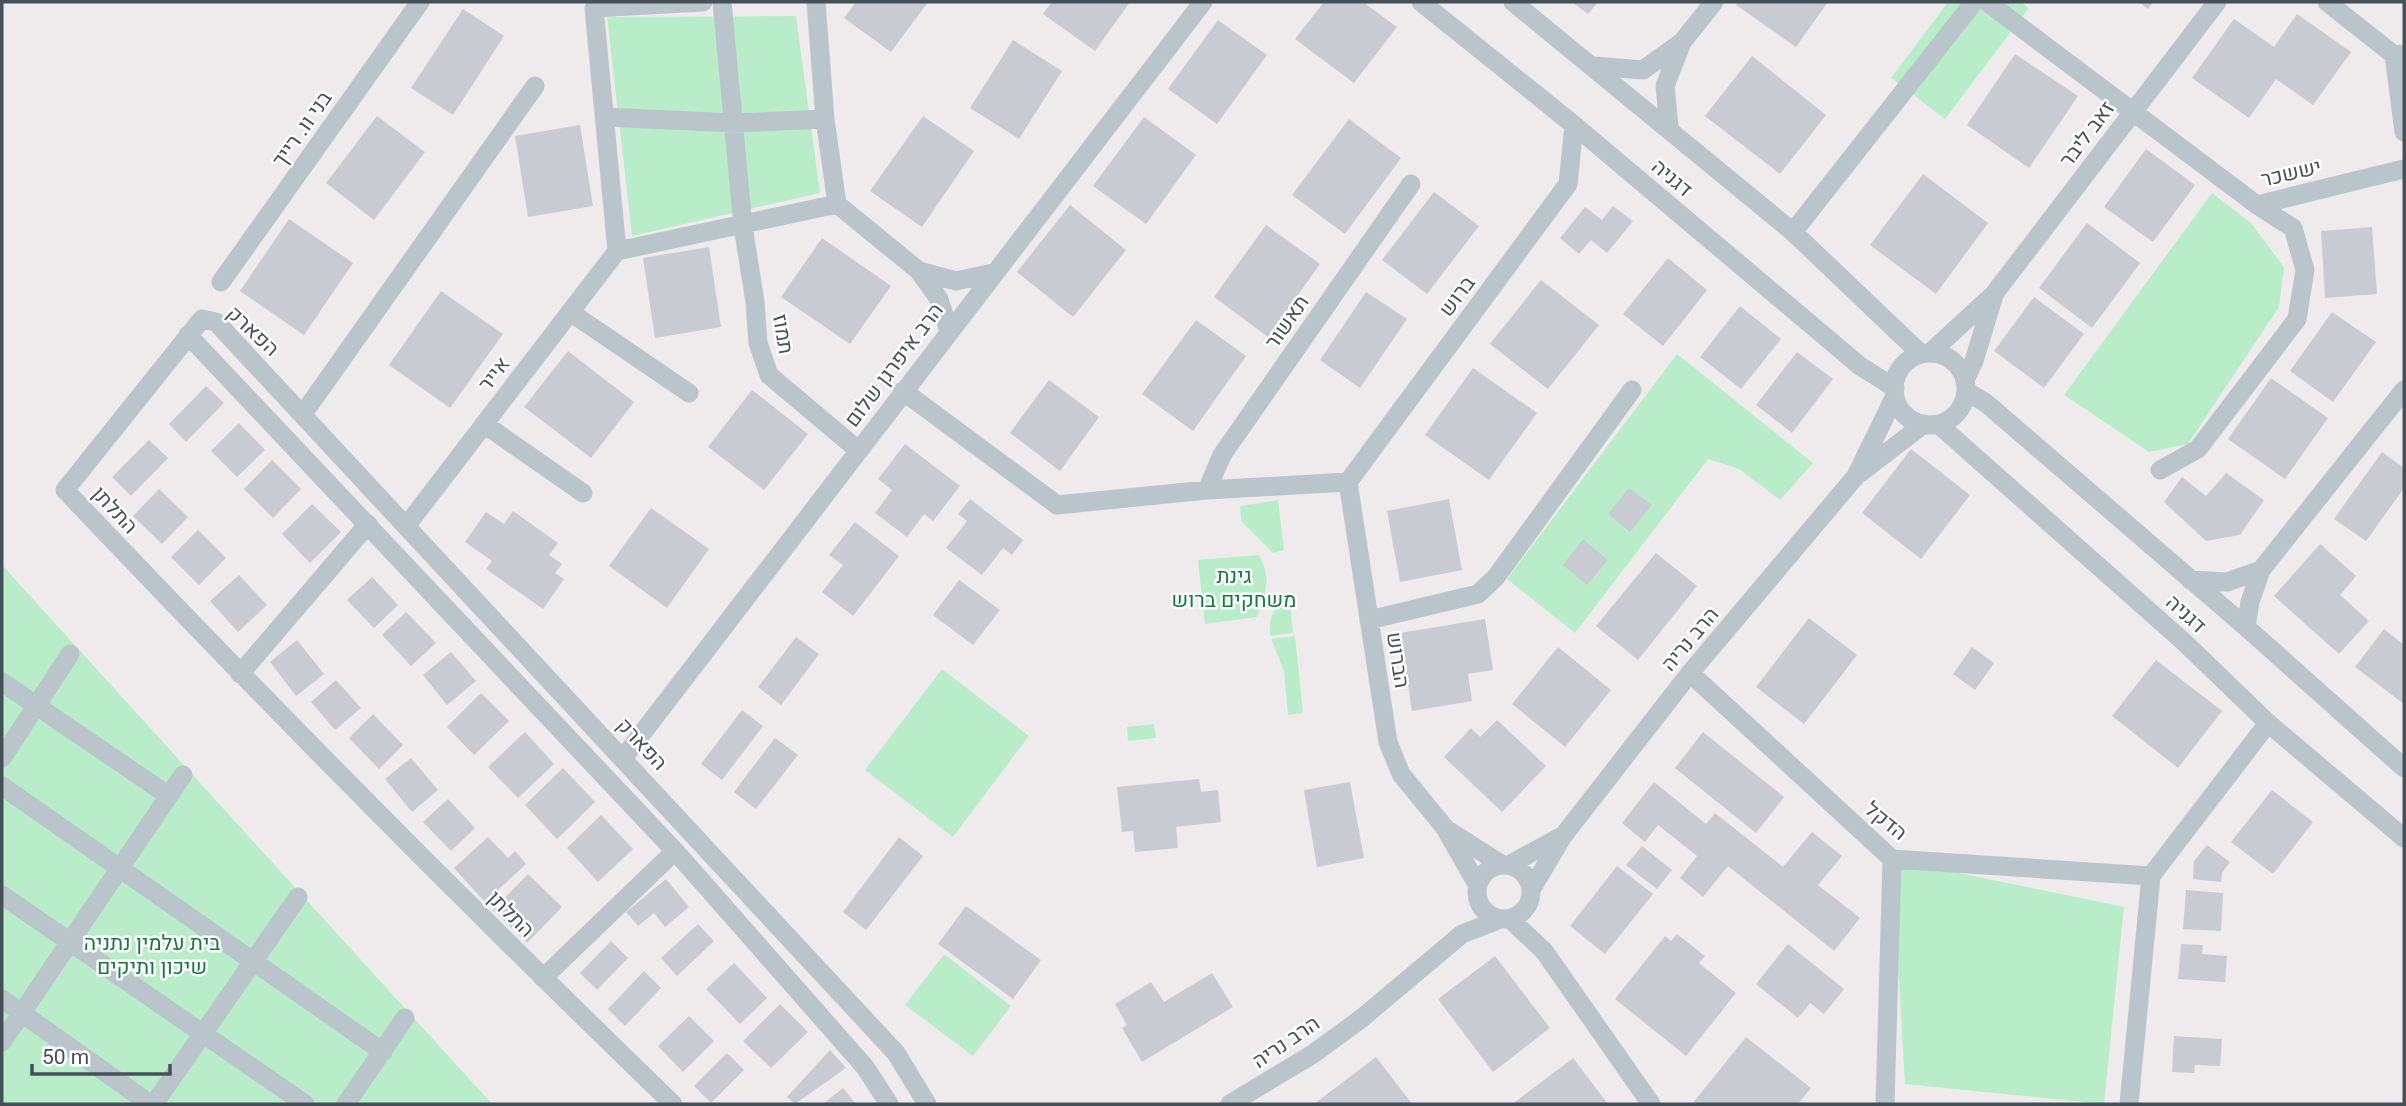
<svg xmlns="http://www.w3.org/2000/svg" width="2406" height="1106" viewBox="0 0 2406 1106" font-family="Roboto,Heebo,sans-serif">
<rect width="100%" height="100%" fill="#efebec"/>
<path fill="#b9edca" d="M 1948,2 L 2020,2 L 2029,8 L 1945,119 L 1891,78 Z
M 796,16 L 820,193 L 632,236 L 607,17 Z
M 2212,193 L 2251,223 L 2284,267 L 2279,307 L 2188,444 L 2149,452 L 2064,395 Z
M 1677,354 L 1813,463 L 1780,500 L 1739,469 L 1708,459 L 1575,633 L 1507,579 Z
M 1278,500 L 1284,550 L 1273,553 L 1241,521 L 1240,506 Z
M 1258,555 C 1273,576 1265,595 1257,617 L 1205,624 L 1198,560 Z
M 2,565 L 492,1104 L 2,1104 Z
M 1289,592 L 1293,633 L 1270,636 L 1270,622 L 1279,594 Z
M 1295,636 L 1303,713 L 1288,715 L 1284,671 L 1271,639 Z
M 942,669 L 1029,736 L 953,837 L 865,770 Z
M 1154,724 L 1156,738 L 1128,741 L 1127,727 Z
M 1892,859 L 2124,907 L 2104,1104 L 1905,1084 Z
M 944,954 L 1011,1006 L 973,1056 L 905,1005 Z"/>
<path fill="#c8cbd1" d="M 856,2 L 928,2 L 891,52 L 844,18 Z
M 1052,2 L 1130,2 L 1095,51 L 1043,14 Z
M 1324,2 L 1363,2 L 1397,27 L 1354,83 L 1295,39 Z
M 1572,2 L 1598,2 L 1588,14 Z
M 1738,2 L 1828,2 L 1796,47 L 1736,5 Z
M 2139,2 L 2153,2 L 2148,9 Z
M 463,9 L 504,36 L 453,115 L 411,88 Z
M 2297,14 L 2351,52 L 2313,105 L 2276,79 L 2249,118 L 2192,78 L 2234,19 L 2274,47 Z
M 1218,20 L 1267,55 L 1217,124 L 1168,89 Z
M 1013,40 L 1062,71 L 1019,139 L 970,108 Z
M 2015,54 L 2078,96 L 2029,168 L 1967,125 Z
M 1752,56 L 1826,115 L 1780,174 L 1705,116 Z
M 377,116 L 425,152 L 374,220 L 326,183 Z
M 923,116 L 974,151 L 922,227 L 870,191 Z
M 1144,117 L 1196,155 L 1146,224 L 1093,186 Z
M 1349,119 L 1401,158 L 1345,234 L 1292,195 Z
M 580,125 L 593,206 L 528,217 L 515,136 Z
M 2146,149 L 2195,185 L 2153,242 L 2104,207 Z
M 1923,174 L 1988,223 L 1936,294 L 1870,245 Z
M 1434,192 L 1479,226 L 1427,294 L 1382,260 Z
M 1070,205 L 1126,250 L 1073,317 L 1017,272 Z
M 1613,206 L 1633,221 L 1607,253 L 1591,240 L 1579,254 L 1560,238 L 1585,207 L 1602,220 Z
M 289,219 L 353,263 L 304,335 L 240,291 Z
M 2087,223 L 2140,263 L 2092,328 L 2039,288 Z
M 1266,225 L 1320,264 L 1268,337 L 1214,297 Z
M 2372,227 L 2377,294 L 2325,298 L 2321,231 Z
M 822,238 L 891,286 L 850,344 L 781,297 Z
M 709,247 L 721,327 L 655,338 L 643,258 Z
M 1668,258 L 1707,290 L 1663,346 L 1623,314 Z
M 1541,280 L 1599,325 L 1548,389 L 1490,344 Z
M 441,291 L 503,334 L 450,408 L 389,365 Z
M 1366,292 L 1407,319 L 1360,388 L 1320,360 Z
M 2034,297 L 2084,334 L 2044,388 L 1994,351 Z
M 1740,306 L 1781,339 L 1741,389 L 1700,357 Z
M 2332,312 L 2376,342 L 2333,402 L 2290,371 Z
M 1196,320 L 1246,356 L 1193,431 L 1142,394 Z
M 568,351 L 634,402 L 591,458 L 524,407 Z
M 1797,352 L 1833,379 L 1792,433 L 1756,405 Z
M 1473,368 L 1537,413 L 1489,480 L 1425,435 Z
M 2271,378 L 2328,418 L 2285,479 L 2228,439 Z
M 1049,380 L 1099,417 L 1060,471 L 1010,433 Z
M 206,386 L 224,403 L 186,442 L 169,424 Z
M 752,390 L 808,434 L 764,490 L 708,447 Z
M 239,423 L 265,450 L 237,477 L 211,451 Z
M 149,440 L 168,458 L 131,496 L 112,477 Z
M 905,444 L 960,486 L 933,521 L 924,514 L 907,537 L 875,513 L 892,490 L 878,479 Z
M 1911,449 L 1970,495 L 1921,559 L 1862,513 Z
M 2382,452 L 2404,468 L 2404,488 L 2366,541 L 2334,519 Z
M 272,460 L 301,489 L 273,518 L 244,489 Z
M 2226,473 L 2264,500 L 2240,535 L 2206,541 L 2164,502 L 2182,477 L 2206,496 Z
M 1629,488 L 1652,505 L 1630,532 L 1608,514 Z
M 159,489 L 188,517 L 162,544 L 133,516 Z
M 970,499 L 1023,540 L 1012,555 L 1003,548 L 982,575 L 946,548 L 967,521 L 958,514 Z
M 1449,499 L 1462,570 L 1400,582 L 1387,511 Z
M 312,504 L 341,532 L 310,563 L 282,534 Z
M 651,508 L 709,549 L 667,608 L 609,566 Z
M 513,511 L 558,543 L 549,555 L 562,564 L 555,573 L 564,579 L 543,609 L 486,569 L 492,561 L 465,542 L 486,512 L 504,524 Z
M 855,522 L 899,556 L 853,616 L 822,592 L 843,565 L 829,555 Z
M 198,530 L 226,558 L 199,585 L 171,557 Z
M 1583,539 L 1608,560 L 1587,585 L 1563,565 Z
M 2320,544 L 2356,576 L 2340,595 L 2369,621 L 2339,654 L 2274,596 Z
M 1656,553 L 1697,586 L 1638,660 L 1596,626 Z
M 239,575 L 267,605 L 238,632 L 210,601 Z
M 372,577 L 398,605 L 374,628 L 347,600 Z
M 959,580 L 1000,610 L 973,645 L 933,615 Z
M 406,612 L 436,643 L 411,666 L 382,635 Z
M 1809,618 L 1857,655 L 1804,724 L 1756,687 Z
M 1485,619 L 1493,670 L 1468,674 L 1472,701 L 1412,711 L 1400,633 Z
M 2384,629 L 2404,645 L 2404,704 L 2355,667 Z
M 796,637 L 819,654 L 781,705 L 758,687 Z
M 297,640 L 324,674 L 296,696 L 270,662 Z
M 1558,647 L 1611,690 L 1565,747 L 1512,704 Z
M 1972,647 L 1994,663 L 1975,690 L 1953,674 Z
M 451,652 L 476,681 L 447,705 L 423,675 Z
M 2156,660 L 2222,711 L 2178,768 L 2112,716 Z
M 336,680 L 361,708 L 335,730 L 311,702 Z
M 481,693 L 509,721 L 474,755 L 447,727 Z
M 742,710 L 763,726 L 722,780 L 701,764 Z
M 373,714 L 403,745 L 379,769 L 349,738 Z
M 1497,720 L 1546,766 L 1502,812 L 1444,757 L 1471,728 L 1480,737 Z
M 525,732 L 554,764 L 518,798 L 488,767 Z
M 1703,732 L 1784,797 L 1756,833 L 1675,768 Z
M 775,738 L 798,755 L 756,809 L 734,792 Z
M 411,758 L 438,790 L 412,812 L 385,779 Z
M 563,768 L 595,802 L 557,839 L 525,805 Z
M 1199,779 L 1201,792 L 1218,790 L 1221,822 L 1176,827 L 1178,848 L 1135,852 L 1133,831 L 1122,832 L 1117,787 Z
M 1350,782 L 1364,858 L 1317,867 L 1304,790 Z
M 1654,782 L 1706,824 L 1715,813 L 1783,867 L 1812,832 L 1842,856 L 1818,885 L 1860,918 L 1834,951 L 1728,866 L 1703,897 L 1680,878 L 1697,856 L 1658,825 L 1645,842 L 1622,823 Z
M 2272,790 L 2313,822 L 2273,874 L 2231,842 Z
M 448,799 L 475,828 L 451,851 L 423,822 Z
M 601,815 L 633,849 L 598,882 L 567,848 Z
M 488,837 L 508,858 L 515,851 L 526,864 L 485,902 L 454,868 Z
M 899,837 L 923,856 L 866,930 L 843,912 Z
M 2207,845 L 2230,862 L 2222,873 L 2221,882 L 2193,879 L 2194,861 Z
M 1642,846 L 1672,870 L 1657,889 L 1626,865 Z
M 1617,866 L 1653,894 L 1605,954 L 1570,926 Z
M 528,874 L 562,907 L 527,943 L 493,910 Z
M 666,879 L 689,907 L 665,927 L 654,913 L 638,926 L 626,912 Z
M 2186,890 L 2223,893 L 2221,931 L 2183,929 Z
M 966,906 L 1041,960 L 1013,999 L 938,944 Z
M 698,924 L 714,941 L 677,976 L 661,958 Z
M 1677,934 L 1705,956 L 1699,963 L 1736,993 L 1686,1056 L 1615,999 L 1665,936 L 1671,941 Z
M 611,941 L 628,958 L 597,990 L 580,973 Z
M 1788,944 L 1844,989 L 1824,1014 L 1810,1003 L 1798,1018 L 1756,984 Z
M 2181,944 L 2203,945 L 2202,954 L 2227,956 L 2225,982 L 2178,979 Z
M 1495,956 L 1550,1028 L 1493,1072 L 1438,999 Z
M 734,963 L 767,998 L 740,1024 L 706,989 Z
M 644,971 L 661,988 L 625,1026 L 608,1009 Z
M 1212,973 L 1233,1007 L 1142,1062 L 1122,1028 L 1127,1025 L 1115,1004 L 1151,982 L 1164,1002 Z
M 780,1004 L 808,1032 L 771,1068 L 743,1041 Z
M 689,1016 L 714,1041 L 683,1072 L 658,1046 Z
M 2174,1036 L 2222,1039 L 2220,1066 L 2195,1065 L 2194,1073 L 2172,1072 Z
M 1746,1037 L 1811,1088 L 1798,1104 L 1692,1104 Z
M 830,1050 L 846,1068 L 795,1104 L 787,1097 Z
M 727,1053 L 744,1070 L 711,1103 L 694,1086 Z
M 1376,1057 L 1412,1104 L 1314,1104 Z
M 1573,1058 L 1608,1104 L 1516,1104 L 1515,1102 Z
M 843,1088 L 856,1104 L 823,1104 Z"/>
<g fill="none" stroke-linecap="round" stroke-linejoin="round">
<path stroke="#bac4cb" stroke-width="19" d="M 722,2 L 743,226 L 755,302 L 758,343 L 769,375 L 858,450
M 1421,2 L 1574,125 L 1860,366 L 1895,388
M 1513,2 L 1793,232 L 1921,354
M 1987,2 L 2257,205 L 2404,169
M 2327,2 L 2394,55
M 2404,54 L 2394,55 L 2404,132
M 1594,66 L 1643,70 L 1682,42 L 1714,2
M 605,117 L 735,123 L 825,119
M 1669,127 L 1665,86 L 1682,42
M 837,204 L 919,271 L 939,299 L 949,331
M 1793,232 L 1974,2
M 617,251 L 594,8 L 703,2
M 919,271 L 956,281 L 993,273
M 221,282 L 420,2
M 570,312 L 689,393
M 188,335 L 675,851 L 865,1067 L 889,1104
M 1931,352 L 1994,294 L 2217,2
M1894 389a36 36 0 1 1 72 0a36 36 0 1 1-72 0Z
M 1965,380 L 1974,361 L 1994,295
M 903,391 L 1057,505 L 1207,490 L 1348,482
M 1966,391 L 1986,403 L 2246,627 L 2404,768
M 303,414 L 535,86
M 484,424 L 583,493
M 1938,424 L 2184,642 L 2268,723 L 2404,838
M 2160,470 L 2198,449 L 2297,319 L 2305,270 L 2293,228 L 2257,205
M 1860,473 L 1924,424
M 1348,482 L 1388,742 L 1401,774 L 1445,828 L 1477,884
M 1348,482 L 1568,184 L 1574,125
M 1207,490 L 1222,455 L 1411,184
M 407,525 L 617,251 L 837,204 L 825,119 L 816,2
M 2190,580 L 2227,582 L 2261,570
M 1369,620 L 1478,594 L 1496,577 L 1632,390
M 2246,627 L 2250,602 L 2261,570 L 2404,390
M 1690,673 L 1892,859 L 2151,876
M 240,674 L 368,524
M 2,682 L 169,796
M 624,757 L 1203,2
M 2,758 L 70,654
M 2,786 L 383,1052
M 1449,831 L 1501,864
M1477 892a27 27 0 1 1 54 0a27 27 0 1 1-54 0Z
M 1509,865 L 1562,836
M 2151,876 L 2268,723
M 1531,890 L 1563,836 L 1690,673 L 1856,476 L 1894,398
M 2,895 L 305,1104
M 1510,919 L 1544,951 L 1651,1104
M 543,978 L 675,851
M 2,999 L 150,1104
M 2,1042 L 183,775
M 154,1104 L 298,897
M 346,1104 L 405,1018
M 673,1104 C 466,904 263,699 65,490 L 202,319 L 216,322 L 896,1053 L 927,1104
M 1230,1104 L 1313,1054 L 1362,1018 L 1462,934 L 1501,919
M 1885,1104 L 1892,859
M 2129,1104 L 2151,876"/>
</g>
<g text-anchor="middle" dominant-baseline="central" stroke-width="5" stroke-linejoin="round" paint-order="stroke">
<g font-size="21" fill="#455058" stroke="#fff">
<text transform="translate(302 129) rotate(-55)">בני וו. רייך</text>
<text transform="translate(2087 134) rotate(-53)">זאב ליבר</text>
<text transform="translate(2291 173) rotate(-13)">יששכר</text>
<text transform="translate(1672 178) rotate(40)">דגניה</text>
<text transform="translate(1457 296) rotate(-53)">ברוש</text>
<text transform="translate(1287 322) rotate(-55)">תאשור</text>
<text transform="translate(253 331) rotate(43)">הפארק</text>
<text transform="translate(783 334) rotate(80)">תמוז</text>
<text transform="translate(894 365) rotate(-53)">הרב איפרגן שלום</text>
<text transform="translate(494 374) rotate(-52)">אייר</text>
<text transform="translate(115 510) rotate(47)">התלתן</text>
<text transform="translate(2186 614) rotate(42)">דגניה</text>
<text transform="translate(1690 639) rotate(-50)">הרב נריה</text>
<text transform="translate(1398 660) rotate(81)">הברוש</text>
<text transform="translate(642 744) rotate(47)">הפארק</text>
<text transform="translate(1886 821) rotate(39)">הדקל</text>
<text transform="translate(511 914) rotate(45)">התלתן</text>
<text transform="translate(1286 1042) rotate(-34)">הרב נריה</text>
</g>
<g font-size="21" fill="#187742" stroke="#fff">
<text x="1234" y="576">גינת<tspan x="1234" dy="24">משחקים ברוש</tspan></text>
<text x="152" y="943">בית עלמין נתניה<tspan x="152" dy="24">שיכון ותיקים</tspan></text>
</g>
</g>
<rect width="2406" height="1106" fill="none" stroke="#455058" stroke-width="7"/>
<path d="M32 1064v10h138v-10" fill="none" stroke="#455058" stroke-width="3.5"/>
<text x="42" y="1064" font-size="21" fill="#455058" stroke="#ffffff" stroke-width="5" paint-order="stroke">50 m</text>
</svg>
